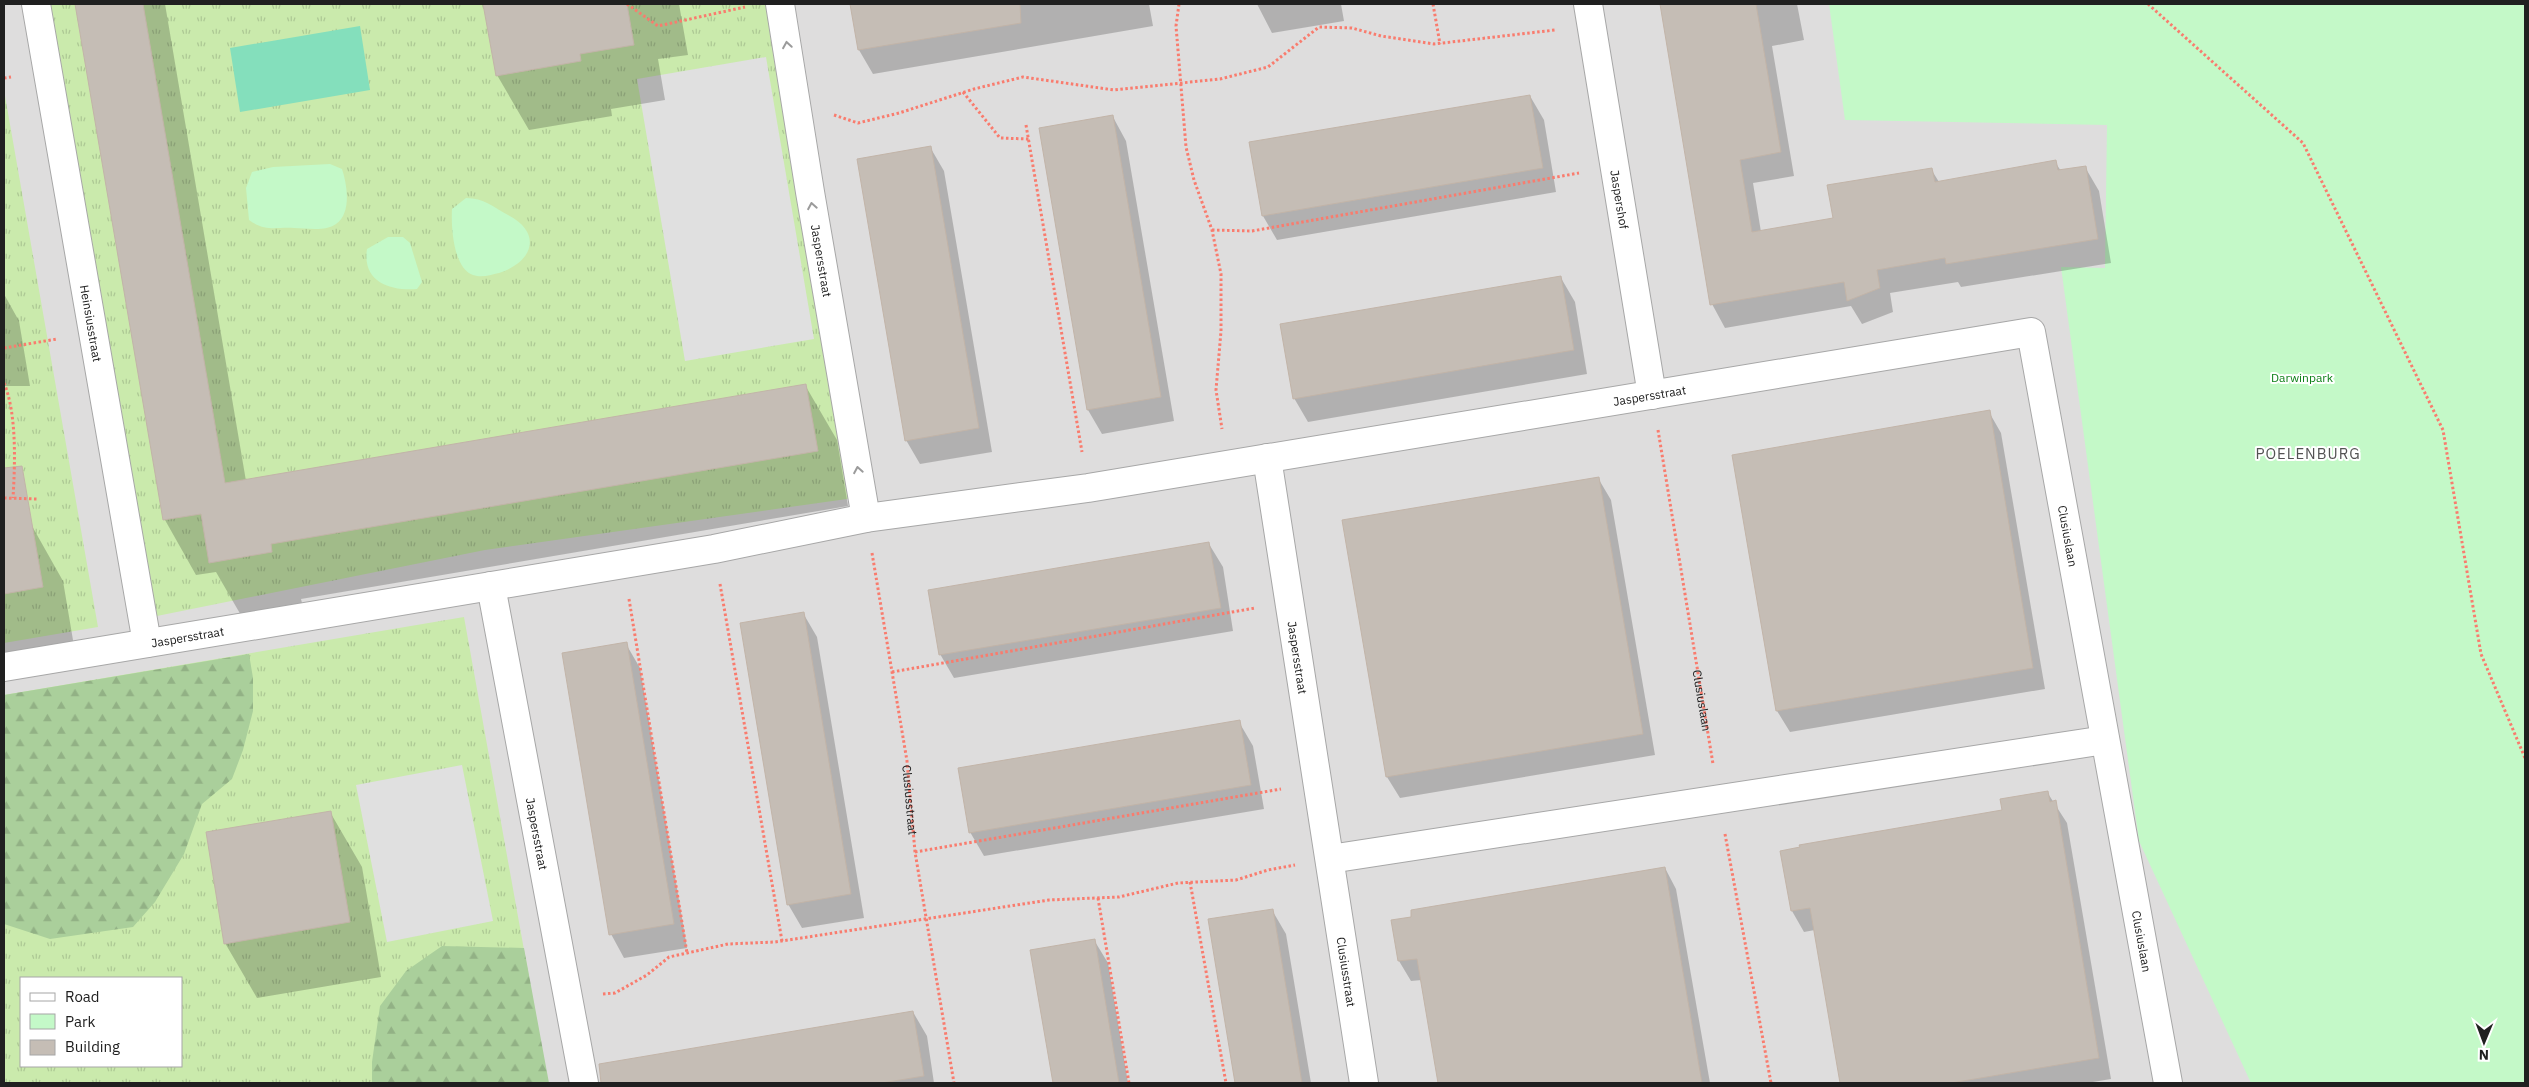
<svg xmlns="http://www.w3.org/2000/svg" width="2529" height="1087" viewBox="0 0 2529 1087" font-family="'IBM Plex Sans',sans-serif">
<defs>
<pattern id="grass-tufts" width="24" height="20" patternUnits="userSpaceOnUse" patternTransform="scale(1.25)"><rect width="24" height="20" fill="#caeaac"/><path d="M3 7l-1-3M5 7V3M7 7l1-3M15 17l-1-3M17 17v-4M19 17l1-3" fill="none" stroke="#adc894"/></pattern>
<pattern id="forest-firs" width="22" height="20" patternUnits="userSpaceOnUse" patternTransform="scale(1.25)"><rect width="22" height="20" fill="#aacf9b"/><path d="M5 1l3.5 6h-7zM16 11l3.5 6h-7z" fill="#92b185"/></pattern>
</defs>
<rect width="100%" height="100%" fill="#f0ede6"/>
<path fill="#dedddd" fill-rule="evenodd" d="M 4,4 L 2525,4 L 2525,1083 L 4,1083 ZM 21,978 L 181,978 L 181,1066 L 21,1066 Z"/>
<path fill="url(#grass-tufts)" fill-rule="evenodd" d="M 45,4 L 774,4 L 861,497 L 485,550 L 152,617 Z
M 4,90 L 98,627 L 4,643 Z
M 464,617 L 548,1083 L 4,1083 L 4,695 ZM 21,978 L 181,978 L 181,1066 L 21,1066 Z"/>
<path fill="url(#forest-firs)" d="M 249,654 L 253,678 L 253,711 L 243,750 L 232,779 L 202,804 L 184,854 L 155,902 L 133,927 L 50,939 L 4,924 L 4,695 Z
M 442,946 L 524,948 L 549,1083 L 372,1083 L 372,1062 L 380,1006 L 406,971 Z"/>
<path fill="#c4f9c8" d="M 1829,4 L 2525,4 L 2525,1083 L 2251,1083 L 2139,841 L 2061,267 L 2105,268 L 2107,125 L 1845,120 Z
M 330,164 L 342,169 C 347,184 352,213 336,224 C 325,232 306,228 294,228 C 274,227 266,232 249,220 L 246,188 L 252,172 L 273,167 Z
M 466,198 C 484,198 493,207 508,215 C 543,233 533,262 499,273 C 490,275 482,278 473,275 C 453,268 451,226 452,209 Z
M 388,237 L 403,237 L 410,243 L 422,282 L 417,289 C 389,291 362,281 367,249 Z"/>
<path fill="#84dfbc" d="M 360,26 L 370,90 L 240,112 L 230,48 Z"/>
<path fill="#e0e0e0" d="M 766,57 L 814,339 L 685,361 L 637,79 Z
M 462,765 L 493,921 L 387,942 L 356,785 Z"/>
<path fill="#0003" d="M 77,4 L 165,4 L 246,481 L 805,385 L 837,440 L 848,506 L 301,599 L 303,607 L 242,617 L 216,572 L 196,575 L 165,520 Z
M 485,4 L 679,4 L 688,55 L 658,59 L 665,100 L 611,109 L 612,116 L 529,130 L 497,75 Z
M 851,4 L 1149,4 L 1153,26 L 873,74 L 859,50 Z
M 1257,4 L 1341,4 L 1344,21 L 1272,33 Z
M 1661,4 L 1797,4 L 1804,40 L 1772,46 L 1794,176 L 1753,183 L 1761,232 L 1834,219 L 1931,169 L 1939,182 L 2055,162 L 2061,171 L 2085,167 L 2099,191 L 2111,263 L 1961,287 L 1958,282 L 1890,293 L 1893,312 L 1862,324 L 1851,306 L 1725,328 L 1712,304 Z
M 1530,96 L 1544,120 L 1556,192 L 1277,240 L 1263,216 Z
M 1113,117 L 1126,141 L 1174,421 L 1102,434 L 1088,410 Z
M 930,147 L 944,171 L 992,452 L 920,464 L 906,440 Z
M 1561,278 L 1575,302 L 1587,374 L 1308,422 L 1294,398 Z
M 4,294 L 19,321 L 30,386 L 4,386 Z
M 1989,412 L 2001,433 L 2045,689 L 1790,732 L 1777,711 Z
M 1598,478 L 1611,500 L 1655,755 L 1400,798 L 1387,777 Z
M 32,526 L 63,581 L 74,646 L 4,654 L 4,530 Z
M 1209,544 L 1223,567 L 1233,631 L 954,678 L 940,654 Z
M 803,613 L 817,637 L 864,918 L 802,928 L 788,904 Z
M 626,644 L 640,668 L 687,948 L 624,958 L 611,934 Z
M 1239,722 L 1253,746 L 1264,809 L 984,856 L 970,832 Z
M 2047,792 L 2067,823 L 2111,1079 L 2087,1083 L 1841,1083 L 1815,930 L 1804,932 L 1792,911 Z
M 330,812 L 362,867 L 381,977 L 257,998 L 225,943 Z
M 1665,868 L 1676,889 L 1710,1083 L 1439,1083 L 1422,980 L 1411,981 L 1399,961 L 1392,921 Z
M 1272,910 L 1286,934 L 1311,1083 L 1237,1083 L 1209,920 Z
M 1094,940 L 1108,963 L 1128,1083 L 1054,1083 L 1031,951 Z
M 913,1012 L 927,1036 L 934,1083 L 637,1083 L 633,1060 Z"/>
<path fill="#c5bdb5" stroke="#c2b4a8" d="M 75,4 L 143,4 L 225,483 L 806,384 L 818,451 L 271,544 L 272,552 L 209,563 L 201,514 L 163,520 Z
M 483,4 L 627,4 L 634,45 L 580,54 L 581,61 L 496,76 Z
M 850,4 L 1020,4 L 1021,23 L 858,50 Z
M 1660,4 L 1756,4 L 1781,152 L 1740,160 L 1752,232 L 1833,218 L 1827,185 L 1932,168 L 1935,182 L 2056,160 L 2058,170 L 2086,166 L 2098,239 L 1946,264 L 1945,258 L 1877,270 L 1880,288 L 1847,301 L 1844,282 L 1710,305 Z
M 1530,95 L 1543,168 L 1262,216 L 1249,142 Z
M 1113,115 L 1161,397 L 1087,410 L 1039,128 Z
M 931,146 L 979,428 L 905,441 L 857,159 Z
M 1561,276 L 1574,350 L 1293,399 L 1280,324 Z
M 1990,410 L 2033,668 L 1776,711 L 1732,455 Z
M 22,466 L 43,587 L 4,594 L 4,468 Z
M 1599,477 L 1643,734 L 1386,777 L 1342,520 Z
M 1209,542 L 1221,608 L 939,655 L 928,590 Z
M 804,612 L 851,894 L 787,905 L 740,623 Z
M 627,642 L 674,924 L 609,935 L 562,653 Z
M 1240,720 L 1251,785 L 969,833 L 958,768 Z
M 2048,791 L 2050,802 L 2056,800 L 2099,1058 L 1951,1083 L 1840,1083 L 1810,908 L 1791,911 L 1780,851 L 1800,847 L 1799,845 L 2002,810 L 2000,799 Z
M 331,811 L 350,922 L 224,944 L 206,832 Z
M 1665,867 L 1702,1083 L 1438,1083 L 1417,959 L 1398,961 L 1391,920 L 1411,917 L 1411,910 Z
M 1273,909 L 1302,1083 L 1235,1083 L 1208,919 Z
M 1095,939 L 1119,1083 L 1053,1083 L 1030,950 Z
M 913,1011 L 924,1076 L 882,1083 L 601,1083 L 599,1064 Z"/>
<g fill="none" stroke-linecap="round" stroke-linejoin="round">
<g stroke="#a7a7a7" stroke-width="30">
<g id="minor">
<path id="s3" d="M 36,4 L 147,643"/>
<path id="s4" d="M 780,4 L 810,192 L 866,518"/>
<path id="s5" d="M 1588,4 L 1652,395"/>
<path id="s6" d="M 1267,458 L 1364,1083"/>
<path id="s7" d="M 491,586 L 584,1083"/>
<path id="s8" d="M 4,667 L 714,549 L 866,518 L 1088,488 L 2031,332 L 2168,1083"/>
<path d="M 1330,859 L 2105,740"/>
</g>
</g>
<g stroke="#f97c6e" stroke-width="3" stroke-dasharray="2.5 2.5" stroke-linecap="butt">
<path d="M 627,4 L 658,26 L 745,7"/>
<path d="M 1179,4 L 1176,26 L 1186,147 L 1194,180 L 1212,230 L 1221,274 L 1221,331 L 1216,390 L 1222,429"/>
<path d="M 1433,4 L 1440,44"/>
<path d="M 2148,4 L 2303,143 L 2443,430 L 2481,654 L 2525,758"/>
<path d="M 4,78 L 11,77"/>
<path d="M 963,92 L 1000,138 L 1029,139"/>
<path d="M 834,115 L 858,123 L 899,113 L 974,89 L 1023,77 L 1114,90 L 1220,79 L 1268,67 L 1319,27 L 1352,28 L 1381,36 L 1434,44 L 1555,30"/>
<path d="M 1026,125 L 1082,452"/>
<path d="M 1212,230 L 1252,231 L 1579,173"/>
<path d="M 4,348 L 57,339"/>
<path d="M 4,383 C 17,414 15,464 13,498"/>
<path id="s1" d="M 1658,430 L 1713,764"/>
<path d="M 4,498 L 38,499"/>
<path id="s2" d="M 872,553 L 907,761 L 915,852 L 954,1083"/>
<path d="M 720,584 L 782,941"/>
<path d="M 629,599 L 687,953"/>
<path d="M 892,672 L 1255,608"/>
<path d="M 1725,834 L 1771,1083"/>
<path d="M 915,852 L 1281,789"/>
<path d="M 1190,882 L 1226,1083"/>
<path d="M 1098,898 L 1129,1083"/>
<path d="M 603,994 L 615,993 L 647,975 L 669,957 L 728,944 L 775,942 L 1049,900 L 1119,897 L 1178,883 L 1236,880 L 1268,870 L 1295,865"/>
</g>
<use href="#minor" stroke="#fff" stroke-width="28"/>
</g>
<defs><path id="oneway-chevron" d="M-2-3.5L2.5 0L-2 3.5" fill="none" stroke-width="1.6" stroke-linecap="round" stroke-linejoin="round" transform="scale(1.25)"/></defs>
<g stroke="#9b9b9b">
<use href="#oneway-chevron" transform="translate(787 45) rotate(-99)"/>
<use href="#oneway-chevron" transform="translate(812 206) rotate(-100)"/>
<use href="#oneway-chevron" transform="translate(858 470) rotate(-100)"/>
</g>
<g text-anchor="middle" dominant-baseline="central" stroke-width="4" stroke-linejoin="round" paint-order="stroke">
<g font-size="12" fill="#202020" stroke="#fff">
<text stroke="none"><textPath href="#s5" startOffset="198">Jaspershof</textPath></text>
<text stroke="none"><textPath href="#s4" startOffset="260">Jaspersstraat</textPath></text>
<text stroke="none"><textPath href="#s3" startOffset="324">Heinsiusstraat</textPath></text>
<text stroke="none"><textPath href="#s8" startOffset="1668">Jaspersstraat</textPath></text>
<text stroke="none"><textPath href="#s8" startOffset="2262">Clusiuslaan</textPath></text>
<text stroke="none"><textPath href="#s8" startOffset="186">Jaspersstraat</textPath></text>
<text stroke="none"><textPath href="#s6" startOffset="202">Jaspersstraat</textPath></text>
<text stroke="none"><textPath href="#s1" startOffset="274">Clusiuslaan</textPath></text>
<text stroke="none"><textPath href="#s2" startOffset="250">Clusiusstraat</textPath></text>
<text stroke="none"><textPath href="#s7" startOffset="252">Jaspersstraat</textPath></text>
<text stroke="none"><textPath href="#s8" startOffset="2674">Clusiuslaan</textPath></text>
<text stroke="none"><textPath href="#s6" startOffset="520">Clusiusstraat</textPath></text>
</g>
<g font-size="12" fill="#0c7f16" stroke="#fff">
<text x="2302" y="377">Darwinpark</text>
</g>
<g font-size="15" letter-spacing="1" fill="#535353" stroke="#fff">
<text x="2308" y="453">POELENBURG</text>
</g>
</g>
<rect width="2529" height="1087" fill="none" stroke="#202020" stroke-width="10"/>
<rect x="20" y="977" width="162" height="90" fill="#ffffff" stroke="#a6a6a6"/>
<rect x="30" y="993" width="25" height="8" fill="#ffffff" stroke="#a6a6a6"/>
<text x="65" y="1002" font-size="15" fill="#202020">Road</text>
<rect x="30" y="1014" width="25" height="15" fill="#c4f9c8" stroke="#a6a6a6"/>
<text x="65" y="1027" font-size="15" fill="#202020">Park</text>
<rect x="30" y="1040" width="25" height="15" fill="#c5bdb5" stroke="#a6a6a6"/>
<text x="65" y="1052" font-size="15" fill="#202020">Building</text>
<g transform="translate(2484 1042) rotate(181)" stroke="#ffffff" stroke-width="4" paint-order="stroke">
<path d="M0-4L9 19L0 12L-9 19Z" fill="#202020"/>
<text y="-8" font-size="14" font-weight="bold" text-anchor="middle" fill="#202020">N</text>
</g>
</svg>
